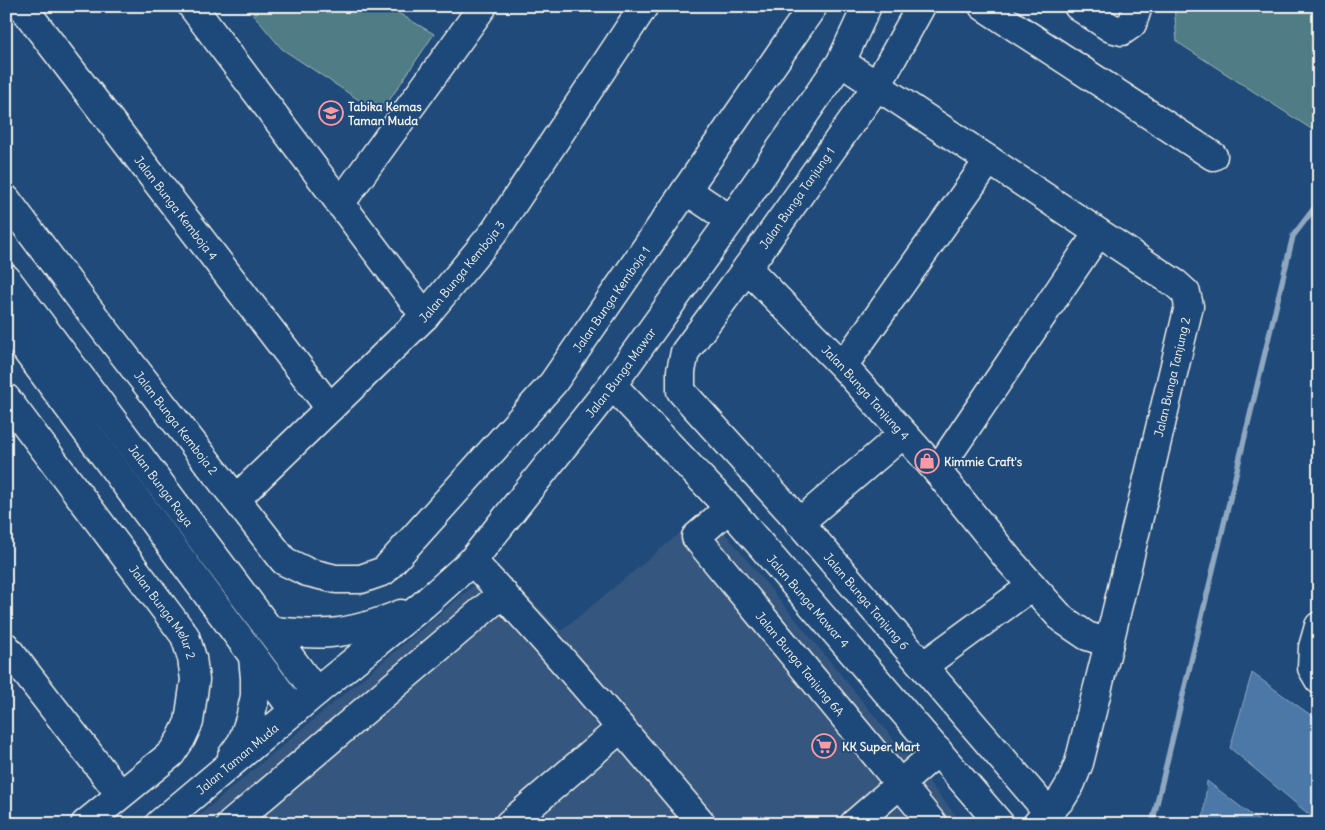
<svg xmlns="http://www.w3.org/2000/svg" width="1325" height="830" viewBox="0 0 1325 830" font-family="Delius,sans-serif">
<rect width="100%" height="100%" fill="#1f4a7a"/>
<filter id="ink" filterUnits="userSpaceOnUse"><feTurbulence type="fractalNoise" baseFrequency=".02" numOctaves="2"/><feDisplacementMap in="SourceGraphic" scale="10" xChannelSelector="R" yChannelSelector="G"/><feConvolveMatrix kernelMatrix="1 2 1 2 8 2 1 2 1" color-interpolation-filters="sRGB"/></filter>
<g filter="url(#ink)">
<path fill="#35567e" d="M 707,511 L 963,824 L 189,824 L 498,565 L 561,631 Z"/>
<path fill="#507c85" stroke="#a2b6b6" d="M 246,6 L 395,6 L 393,10 L 434,34 L 380,114 L 282,49 Z
M 1174,6 L 1319,6 L 1319,134 L 1177,42 Z"/>
<path fill="#4b78a6" stroke="#8fa8c0" d="M 1252,673 L 1319,721 L 1319,823 L 1230,748 Z
M 1207,781 L 1263,824 L 1203,824 Z"/>
<g fill="none" stroke-linecap="round" stroke-linejoin="round">
<path stroke="#8fa8c0" stroke-width="5.5" d="M 1152,824 L 1293,236 L 1319,202"/>
<g stroke="#f4f1e8" stroke-width="31">
<g id="minor">
<path id="s1" d="M 22,6 L 330,408"/>
<path d="M 192,6 L 425,316"/>
<path id="s2" d="M 921,6 L 877,86 L 747,268 L 685,352 L 681,371 L 681,391 L 788,509 L 1048,812"/>
<path d="M 983,6 L 1213,156"/>
<path d="M 1078,6 L 1111,28 L 1122,31 L 1132,24 L 1138,6"/>
<path d="M 841,62 L 1176,284 L 1186,293 L 1189,306 L 1109,643 L 1079,763 L 1071,783 L 1062,798 L 1037,824"/>
<path d="M 686,190 L 731,220"/>
<path id="s3" d="M 6,199 L 83,302 L 284,561 L 307,572 L 336,579 L 361,579 L 384,571 L 553,383 L 813,6"/>
<path d="M 340,204 L 483,6"/>
<path id="s4" d="M 747,268 L 843,366 L 937,471 L 1009,560 L 1062,619 L 1087,636 L 1109,643"/>
<path id="s5" d="M 6,278 L 316,692"/>
<path d="M 6,323 L 294,711"/>
<path d="M 843,366 L 989,160"/>
<path id="s6" d="M 612,385 L 729,508 L 1000,824"/>
<path id="s7" d="M 6,398 L 185,636 L 192,658 L 195,680 L 189,722 L 181,739 L 171,754 L 85,824"/>
<path d="M 937,471 L 1098,233"/>
<path id="s8" d="M 236,499 L 425,316 L 495,231 L 644,6"/>
<path id="s9" d="M 729,508 L 696,537 L 933,824"/>
<path d="M 799,523 L 903,434"/>
<path d="M 472,561 C 552,645 627,735 702,824"/>
<path d="M 1319,626 L 1313,647 L 1312,668 L 1319,680"/>
<path d="M 271,631 C 290,632 310,635 330,633 C 354,631 379,623 401,614"/>
<path d="M 6,647 L 120,794"/>
<path d="M 923,666 L 1032,586"/>
<path d="M 232,756 L 242,742 L 250,719 L 255,696 L 255,678 L 253,657"/>
<path id="s10" d="M 159,824 L 316,692 L 423,605 L 472,561 L 612,385 L 731,220 L 841,62 L 867,6"/>
<path d="M 231,824 L 503,593"/>
<path d="M 509,824 L 621,728"/>
<path d="M 854,824 L 938,751"/>
</g>
</g>
<use href="#minor" stroke="#1f4a7a" stroke-width="28"/>
</g>
</g>
<defs>
<g id="school-ring" transform="scale(1.25)"><circle r="9.5" fill="#1f4a7a" stroke="#ff9aa2" stroke-width="1.5"/><path d="M0-5L7-2L0 1L-7-2ZM-4 1L0 2.5L4 1V4Q0 6-4 4Z" fill="#ff9aa2"/></g>
<g id="shop-ring" transform="scale(1.25)"><circle r="9.5" fill="#1f4a7a" stroke="#ff9aa2" stroke-width="1.5"/><path d="M-5-2.5h2.3a2.7 3.5 0 0 1 5.4 0H5L5.5 6h-11ZM-1.5-2.5h3a1.5 2.3 0 0 0-3 0Z" fill="#ff9aa2"/></g>
<g id="supermarket-ring" transform="scale(1.25)"><circle r="9.5" fill="#1f4a7a" stroke="#ff9aa2" stroke-width="1.5"/><path d="M-6-5.5h2.5l.6 2H6L4.5 2H-2.5L-4.4-4H-6ZM-1.5 3.2a1.3 1.3 0 1 0 .1 0ZM3 3.2a1.3 1.3 0 1 0 .1 0Z" fill="#ff9aa2"/></g>
</defs>
<g fill-rule="evenodd">
<use href="#school-ring" x="331" y="113"/>
<use href="#shop-ring" x="927" y="461"/>
<use href="#supermarket-ring" x="824" y="746"/>
</g>
<g text-anchor="middle" dominant-baseline="central" stroke-width="4" stroke-linejoin="round" paint-order="stroke">
<g font-size="12" font-weight="bold" fill="#f4f1e8" stroke="#1f4a7a" text-anchor="start">
<text x="348" y="106">Tabika Kemas<tspan x="348" dy="14">Taman Muda</tspan></text>
<text x="944" y="461">Kimmie Craft's</text>
<text x="842" y="746">KK Super Mart</text>
</g>
<g font-size="12" fill="#f4f1e8" stroke="#1f4a7a">
<text transform="translate(797 198) rotate(-55)">Jalan Bunga Tanjung 1</text>
<text stroke="none"><textPath href="#s1" startOffset="254">Jalan Bunga Kemboja 4</textPath></text>
<text stroke="none"><textPath href="#s8" startOffset="321">Jalan Bunga Kemboja 3</textPath></text>
<text stroke="none"><textPath href="#s3" startOffset="916">Jalan Bunga Kemboja 1</textPath></text>
<text stroke="none"><textPath href="#s10" startOffset="649">Jalan Bunga Mawar</textPath></text>
<text transform="translate(1172 377) rotate(-77)">Jalan Bunga Tanjung 2</text>
<text stroke="none"><textPath href="#s4" startOffset="172">Jalan Bunga Tanjung 4</textPath></text>
<text stroke="none"><textPath href="#s3" startOffset="281">Jalan Bunga Kemboja 2</textPath></text>
<text stroke="none"><textPath href="#s5" startOffset="259">Jalan Bunga Raya</textPath></text>
<text stroke="none"><textPath href="#s2" startOffset="739">Jalan Bunga Tanjung 6</textPath></text>
<text stroke="none"><textPath href="#s6" startOffset="292">Jalan Bunga Mawar 4</textPath></text>
<text stroke="none"><textPath href="#s7" startOffset="266">Jalan Bunga Melur 2</textPath></text>
<text stroke="none"><textPath href="#s9" startOffset="208">Jalan Bunga Tanjung 6A</textPath></text>
<text stroke="none"><textPath href="#s10" startOffset="102">Jalan Taman Muda</textPath></text>
</g>
</g>
<rect width="1325" height="830" fill="none" stroke="#1f4a7a" stroke-width="25"/>
<rect x="12" y="12" width="1300" height="805" fill="none" stroke="#f4f1e8" stroke-width="2" filter="url(#ink)"/>
</svg>
